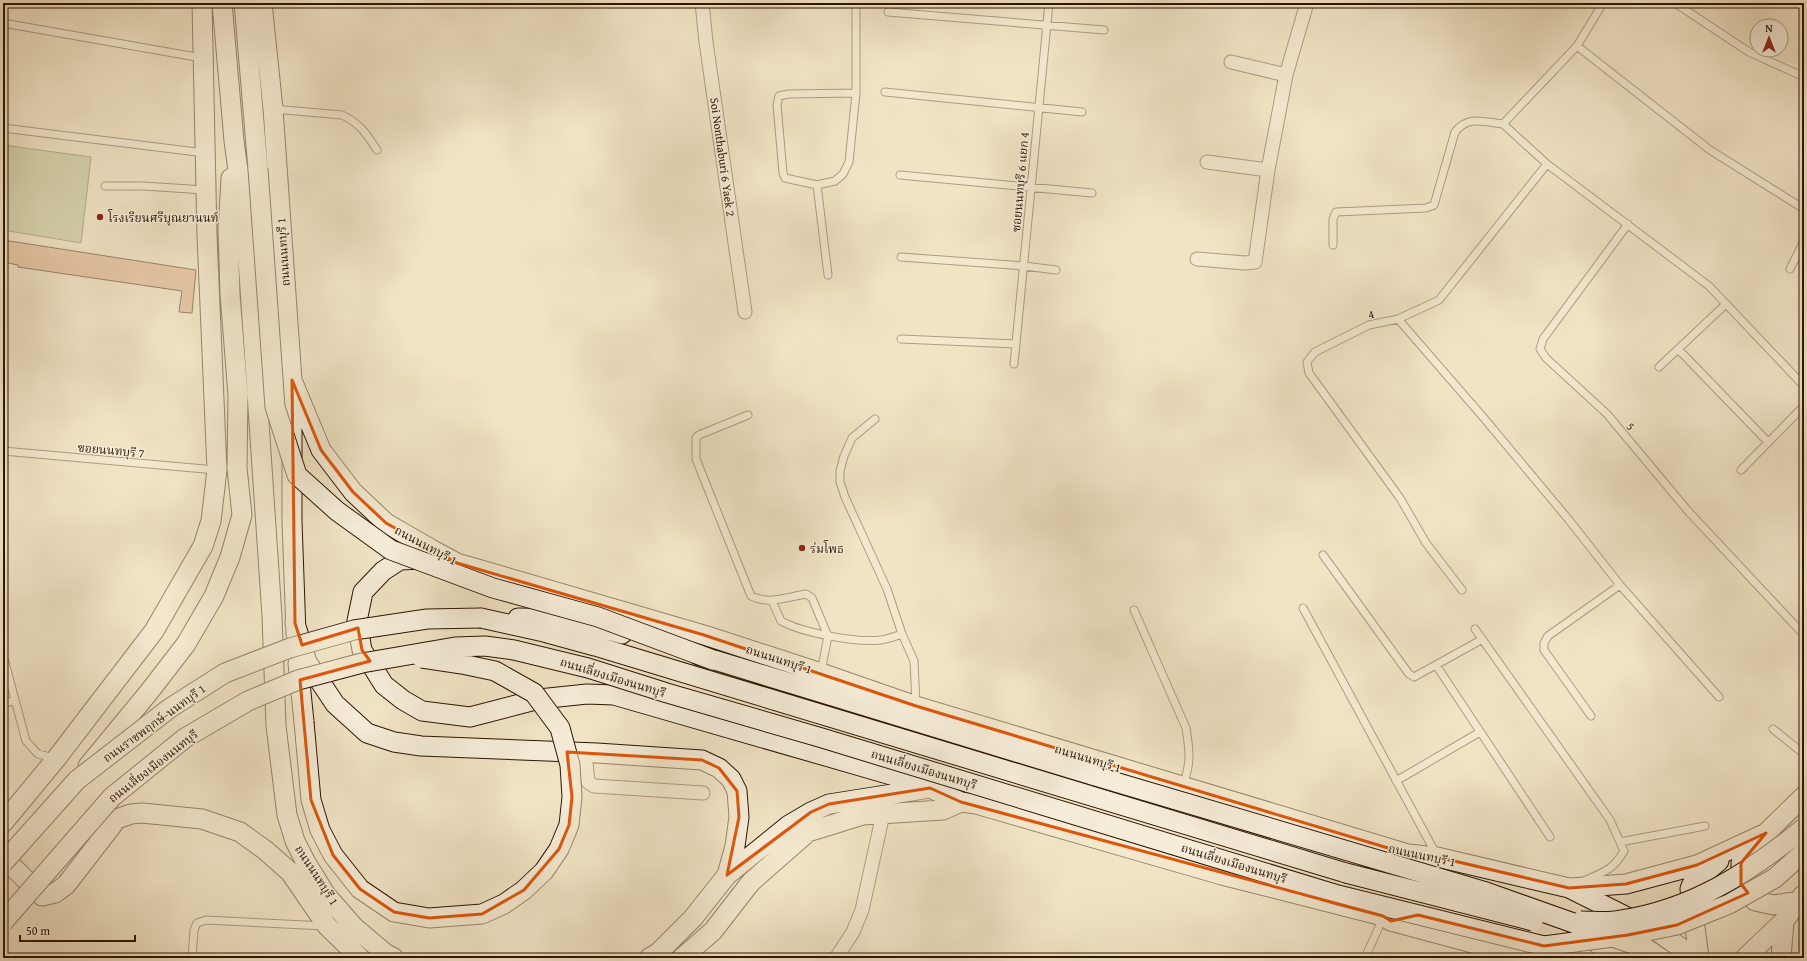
<svg xmlns="http://www.w3.org/2000/svg" width="1807" height="961" viewBox="0 0 1807 961" font-family="'Gentium Book Plus','Noto Serif Thai',serif">
<rect width="100%" height="100%" fill="#f1e4c5"/>
<filter id="stains"><feTurbulence type="fractalNoise" baseFrequency=".005" numOctaves="4"/><feColorMatrix values="0 0 0 0 .2 0 0 0 0 .09 0 0 0 0 .02 0 0 0 .5 -.17"/></filter>
<radialGradient id="worn" r=".72"><stop offset=".6" stop-color="#630" stop-opacity="0"/><stop offset="1" stop-color="#630" stop-opacity=".3"/></radialGradient>
<path fill="#b8c496" stroke="#726c4b" d="M 3,145 L 91,157 L 81,243 L 3,230 Z"/>
<path fill="#dea985" stroke="#2d1400" d="M 3,240 L 196,270 L 192,313 L 179,312 L 182,291 L 18,267 L 18,265 L 3,262 Z"/>
<g fill="none" stroke-linecap="round" stroke-linejoin="round">
<g stroke="#5e4831" stroke-width="9">
<path id="lane" d="M 1675,3 L 1749,52 L 1804,77
M 888,12 L 1104,30
M 3,23 L 202,58
M 1577,46 L 1710,150 L 1804,209
M 885,92 L 1082,112
M 856,93 L 789,94 L 779,96 L 777,105 L 783,173 L 785,178 L 817,185 L 835,181 L 843,174 L 849,162 L 856,93 L 856,3
M 273,109 L 342,115 C 360,123 367,135 377,150
M 1503,124 L 1547,164 L 1709,286 L 1804,386
M 3,128 L 205,153
M 900,175 L 1092,193
M 817,185 L 828,275
M 105,186 L 143,186 L 205,190
M 1628,224 L 1543,339 L 1540,349 L 1546,358 L 1607,414 L 1688,511 L 1804,635
M 1333,245 L 1333,219 L 1336,212 L 1426,208 L 1434,205 L 1455,132 C 1468,115 1484,122 1503,124 L 1577,46 L 1603,3
M 901,257 L 1024,266 L 1056,270
M 1790,269 L 1804,241
M 1398,319 L 1483,417 L 1569,520 L 1620,585 L 1719,697
M 901,339 L 1016,344
M 1678,349 L 1768,442
M 1014,364 L 1049,3
M 1659,367 L 1726,304
M 748,415 L 699,435 L 696,438 L 696,459 L 751,596 C 769,605 787,597 806,594 L 812,598 L 828,636 L 821,672
M 875,419 L 852,438 L 844,456 L 840,471 L 840,482 L 845,497 L 887,589 L 902,634 L 914,661 L 916,705
M 3,451 L 216,470
M 1741,470 L 1804,406
M 1323,555 L 1409,674 L 1414,677 L 1481,640
M 1462,590 L 1426,543 L 1400,498 L 1309,373 L 1307,362 L 1315,352 L 1369,325 L 1398,319 L 1439,300 L 1547,164
M 772,601 L 781,621 C 803,633 857,643 881,640 C 888,639 896,636 902,634
M 1303,608 L 1436,854
M 1134,610 L 1186,728 C 1190,753 1191,762 1183,786
M 1475,629 L 1610,820 L 1624,851 C 1613,870 1604,872 1586,880
M 3,655 L 26,741 L 38,754 L 54,758
M 1436,665 L 1550,837
M 3,703 L 14,701
M 1591,716 L 1544,650 L 1544,643 L 1548,636 L 1620,585
M 1773,729 L 1804,754
M 1396,781 L 1480,732
M 1620,842 L 1705,826
M 192,958 L 194,930 L 197,923 L 206,920 L 325,926
M 1365,958 L 1383,918"/>
</g>
<g stroke="#5e4831" stroke-width="15">
<path id="street" d="M 702,3 L 706,42 L 745,312
M 1231,62 L 1286,75
M 1207,162 L 1268,170
M 1197,259 L 1245,263 L 1255,262 L 1268,170 L 1286,75 L 1307,3
M 585,753 L 588,782 L 594,786 L 703,793
M 836,958 L 853,932 L 862,910 L 883,814"/>
</g>
<g stroke="#2d1400" stroke-width="21">
<path id="secondary" d="M 222,3 L 234,141 L 246,229 L 272,616 L 276,726 L 287,815 L 295,841 L 305,861 L 326,895 L 354,927 L 386,954 L 394,958
M 244,3 L 258,169
M 262,3 L 273,109 L 292,380 L 321,450 L 353,492 L 386,523 L 431,549 L 457,563 L 704,635 L 821,673 L 916,706 L 1408,854 L 1437,857 L 1569,888 L 1657,932 L 1697,958
M 292,389 L 292,521 L 296,634
M 422,559 L 400,560 L 383,571 L 363,592 L 357,621 L 362,650 L 384,685 L 403,700 L 422,711 L 470,717 L 539,699 L 587,694 L 614,695 L 919,783 L 928,788
M 481,618 L 544,632 L 595,646 L 1346,873
M 518,618 C 554,618 588,624 622,634
M 295,623 L 307,662 L 335,704 L 367,733 L 394,742 L 421,746 L 597,753 L 702,760 L 719,768 L 731,779 L 737,791 L 739,817 L 735,846 L 727,875
M 698,655 L 1095,776
M 298,663 L 304,722
M 88,766 L 149,692 L 186,644 L 214,596 L 230,557 L 242,515 L 237,468 L 238,395 L 230,294 L 228,230 L 231,178
M 3,823 L 56,759 L 154,631 L 203,546 L 211,521 L 217,470 L 207,235 L 202,3
M 1762,837 L 1741,863 L 1741,884 L 1755,901 L 1774,905 L 1798,901
M 3,857 L 42,896 L 55,893 L 66,885 L 117,819 L 131,814 L 142,813 L 202,819 L 240,832 L 265,850 L 290,872 L 327,926 L 360,958
M 1571,888 L 1626,884 L 1697,865 L 1766,833 L 1804,796
M 1544,946 L 1584,958
M 649,958 L 658,953 L 693,918 L 727,875 L 789,825 L 811,812 L 829,804 L 930,788 L 961,802 L 976,804 L 1222,875 L 1383,916 L 1391,921 L 1528,958
M 682,958 L 713,931 L 751,882 L 808,832 L 863,815 L 943,810 L 961,802
M 1699,958 L 1690,889 L 1692,884 L 1719,861
M 1745,958 L 1784,921 L 1803,895
M 1781,958 L 1784,921"/>
</g>
<use href="#lane" stroke="#f6edd9" stroke-width="7"/>
<use href="#street" stroke="#f6edd9" stroke-width="13"/>
<use href="#secondary" stroke="#f6edd9" stroke-width="19"/>
<g stroke="#2d1400" stroke-width="21" stroke-linecap="butt">
<path id="secondary-bridge" d="M 258,169 L 275,407 L 297,475 L 337,511 L 391,550 L 493,588 L 598,617 L 713,660
M 304,722 L 311,800 L 320,830 L 333,855 L 360,889 L 394,912 L 429,918 L 482,914 L 504,904 L 524,890 L 544,871 L 559,849 L 569,825 L 572,797 L 570,765 L 560,728 L 534,693 L 495,671 L 462,664 L 422,658
M 1095,776 L 1483,891 L 1647,949 L 1660,958
M 3,863 L 77,780 L 170,708 L 225,673 L 290,648 L 354,630 L 427,619 L 481,618
M 1346,873 L 1533,921
M 1581,921 C 1594,921 1608,923 1621,920 C 1693,909 1748,873 1804,828
M 3,922 L 112,797 L 185,738 L 248,701 L 298,680 L 362,663 L 455,647 L 485,646 L 514,650 L 588,668 L 667,693 L 822,738 L 1338,895 L 1544,946 L 1628,935 L 1677,925 L 1729,904 L 1775,878 L 1804,852"/>
</g>
<use href="#secondary-bridge" stroke="#f6edd9" stroke-width="19"/>
</g>
<path d="M0 0H1807V961H0ZM 292,380 L 321,450 L 353,492 L 386,523 L 457,563 L 704,635 L 916,706 L 1408,854 L 1437,857 L 1569,888 L 1626,884 L 1697,865 L 1766,833 L 1741,863 L 1741,884 L 1748,893 L 1677,925 L 1628,935 L 1544,946 L 1418,915 L 1391,921 L 1383,916 L 961,802 L 930,788 L 829,804 L 811,812 L 727,875 L 739,817 L 737,791 L 719,768 L 702,760 L 567,752 L 572,797 L 569,825 L 559,849 L 524,890 L 482,914 L 429,918 L 394,912 L 360,889 L 333,855 L 311,800 L 300,680 L 370,661 L 362,650 L 358,628 L 302,645 L 295,623 Z" fill="#f1e4c5" fill-opacity=".55" fill-rule="evenodd"/>
<path fill="none" stroke="#df560b" stroke-width="3" stroke-linejoin="round" d="M 292,380 L 321,450 L 353,492 L 386,523 L 457,563 L 704,635 L 916,706 L 1408,854 L 1437,857 L 1569,888 L 1626,884 L 1697,865 L 1766,833 L 1741,863 L 1741,884 L 1748,893 L 1677,925 L 1628,935 L 1544,946 L 1418,915 L 1391,921 L 1383,916 L 961,802 L 930,788 L 829,804 L 811,812 L 727,875 L 739,817 L 737,791 L 719,768 L 702,760 L 567,752 L 572,797 L 569,825 L 559,849 L 524,890 L 482,914 L 429,918 L 394,912 L 360,889 L 333,855 L 311,800 L 300,680 L 370,661 L 362,650 L 358,628 L 302,645 L 295,623 Z"/>
<g fill="#8f2418" stroke="#f6edd9" stroke-width="1.5">
<circle cx="100" cy="217" r="4"/>
<circle cx="802" cy="548" r="4"/>
</g>
<g text-anchor="middle" dominant-baseline="central" stroke-width="3" stroke-linejoin="round" paint-order="stroke">
<g font-size="12" fill="#2d1400" stroke="#f6edd9">
<text transform="translate(723 157) rotate(82)">Soi Nonthaburi 6 Yaek 2</text>
<text transform="translate(1020 182) rotate(-85)">ซอยนนทบุรี 6 แยก 4</text>
<text transform="translate(283 252) rotate(-94)">ถนนนนทบุรี 1</text>
<text transform="translate(1371 314) rotate(-15)">4</text>
<text transform="translate(1631 426) rotate(50)">5</text>
<text transform="translate(111 450) rotate(5)">ซอยนนทบุรี 7</text>
<text transform="translate(426 545) rotate(28)">ถนนนนทบุรี 1</text>
<text transform="translate(779 659) rotate(18)">ถนนนนทบุรี 1</text>
<text transform="translate(613 677) rotate(17)">ถนนเลี่ยงเมืองนนทบุรี</text>
<text transform="translate(154 723) rotate(-36)">ถนนราชพฤกษ์-นนทบุรี 1</text>
<text transform="translate(1088 758) rotate(17)">ถนนนนทบุรี 1</text>
<text transform="translate(153 766) rotate(-38)">ถนนเลี่ยงเมืองนนทบุรี</text>
<text transform="translate(924 769) rotate(17)">ถนนเลี่ยงเมืองนนทบุรี</text>
<text transform="translate(1422 855) rotate(12)">ถนนนนทบุรี 1</text>
<text transform="translate(1234 863) rotate(17)">ถนนเลี่ยงเมืองนนทบุรี</text>
<text transform="translate(317 875) rotate(57)">ถนนนนทบุรี 1</text>
</g>
<g font-size="12" fill="#2d1400" stroke="#f6edd9" text-anchor="start">
<text x="108" y="217">โรงเรียนศรีบุณยานนท์</text>
<text x="810" y="548">ร่มโพธ</text>
</g>
</g>
<rect width="1807" height="961" fill="none" stroke="#f1e4c5" stroke-width="16"/>
<rect x="4" y="4" width="1799" height="953" fill="none" stroke="#2d1400" stroke-width="2"/>
<rect x="8" y="8" width="1791" height="945" fill="none" stroke="#2d1400"/>
<g transform="translate(1769 38)"><circle r="19" fill="#f6edd9" stroke="#a69682"/>
<path d="M0-3L7 15L0 10L-7 15Z" fill="#8f2418"/>
<text y="-6" font-size="11" font-weight="bold" text-anchor="middle" fill="#2d1400">N</text>
</g>
<path d="M20 935v6h115v-6" fill="none" stroke="#2d1400" stroke-width="2"/>
<text x="26" y="935" font-size="12" fill="#2d1400" stroke="#f6edd9" stroke-width="3" paint-order="stroke">50 m</text>
<rect width="100%" height="100%" filter="url(#stains)"/>
<rect width="100%" height="100%" fill="url(#worn)"/>
</svg>
